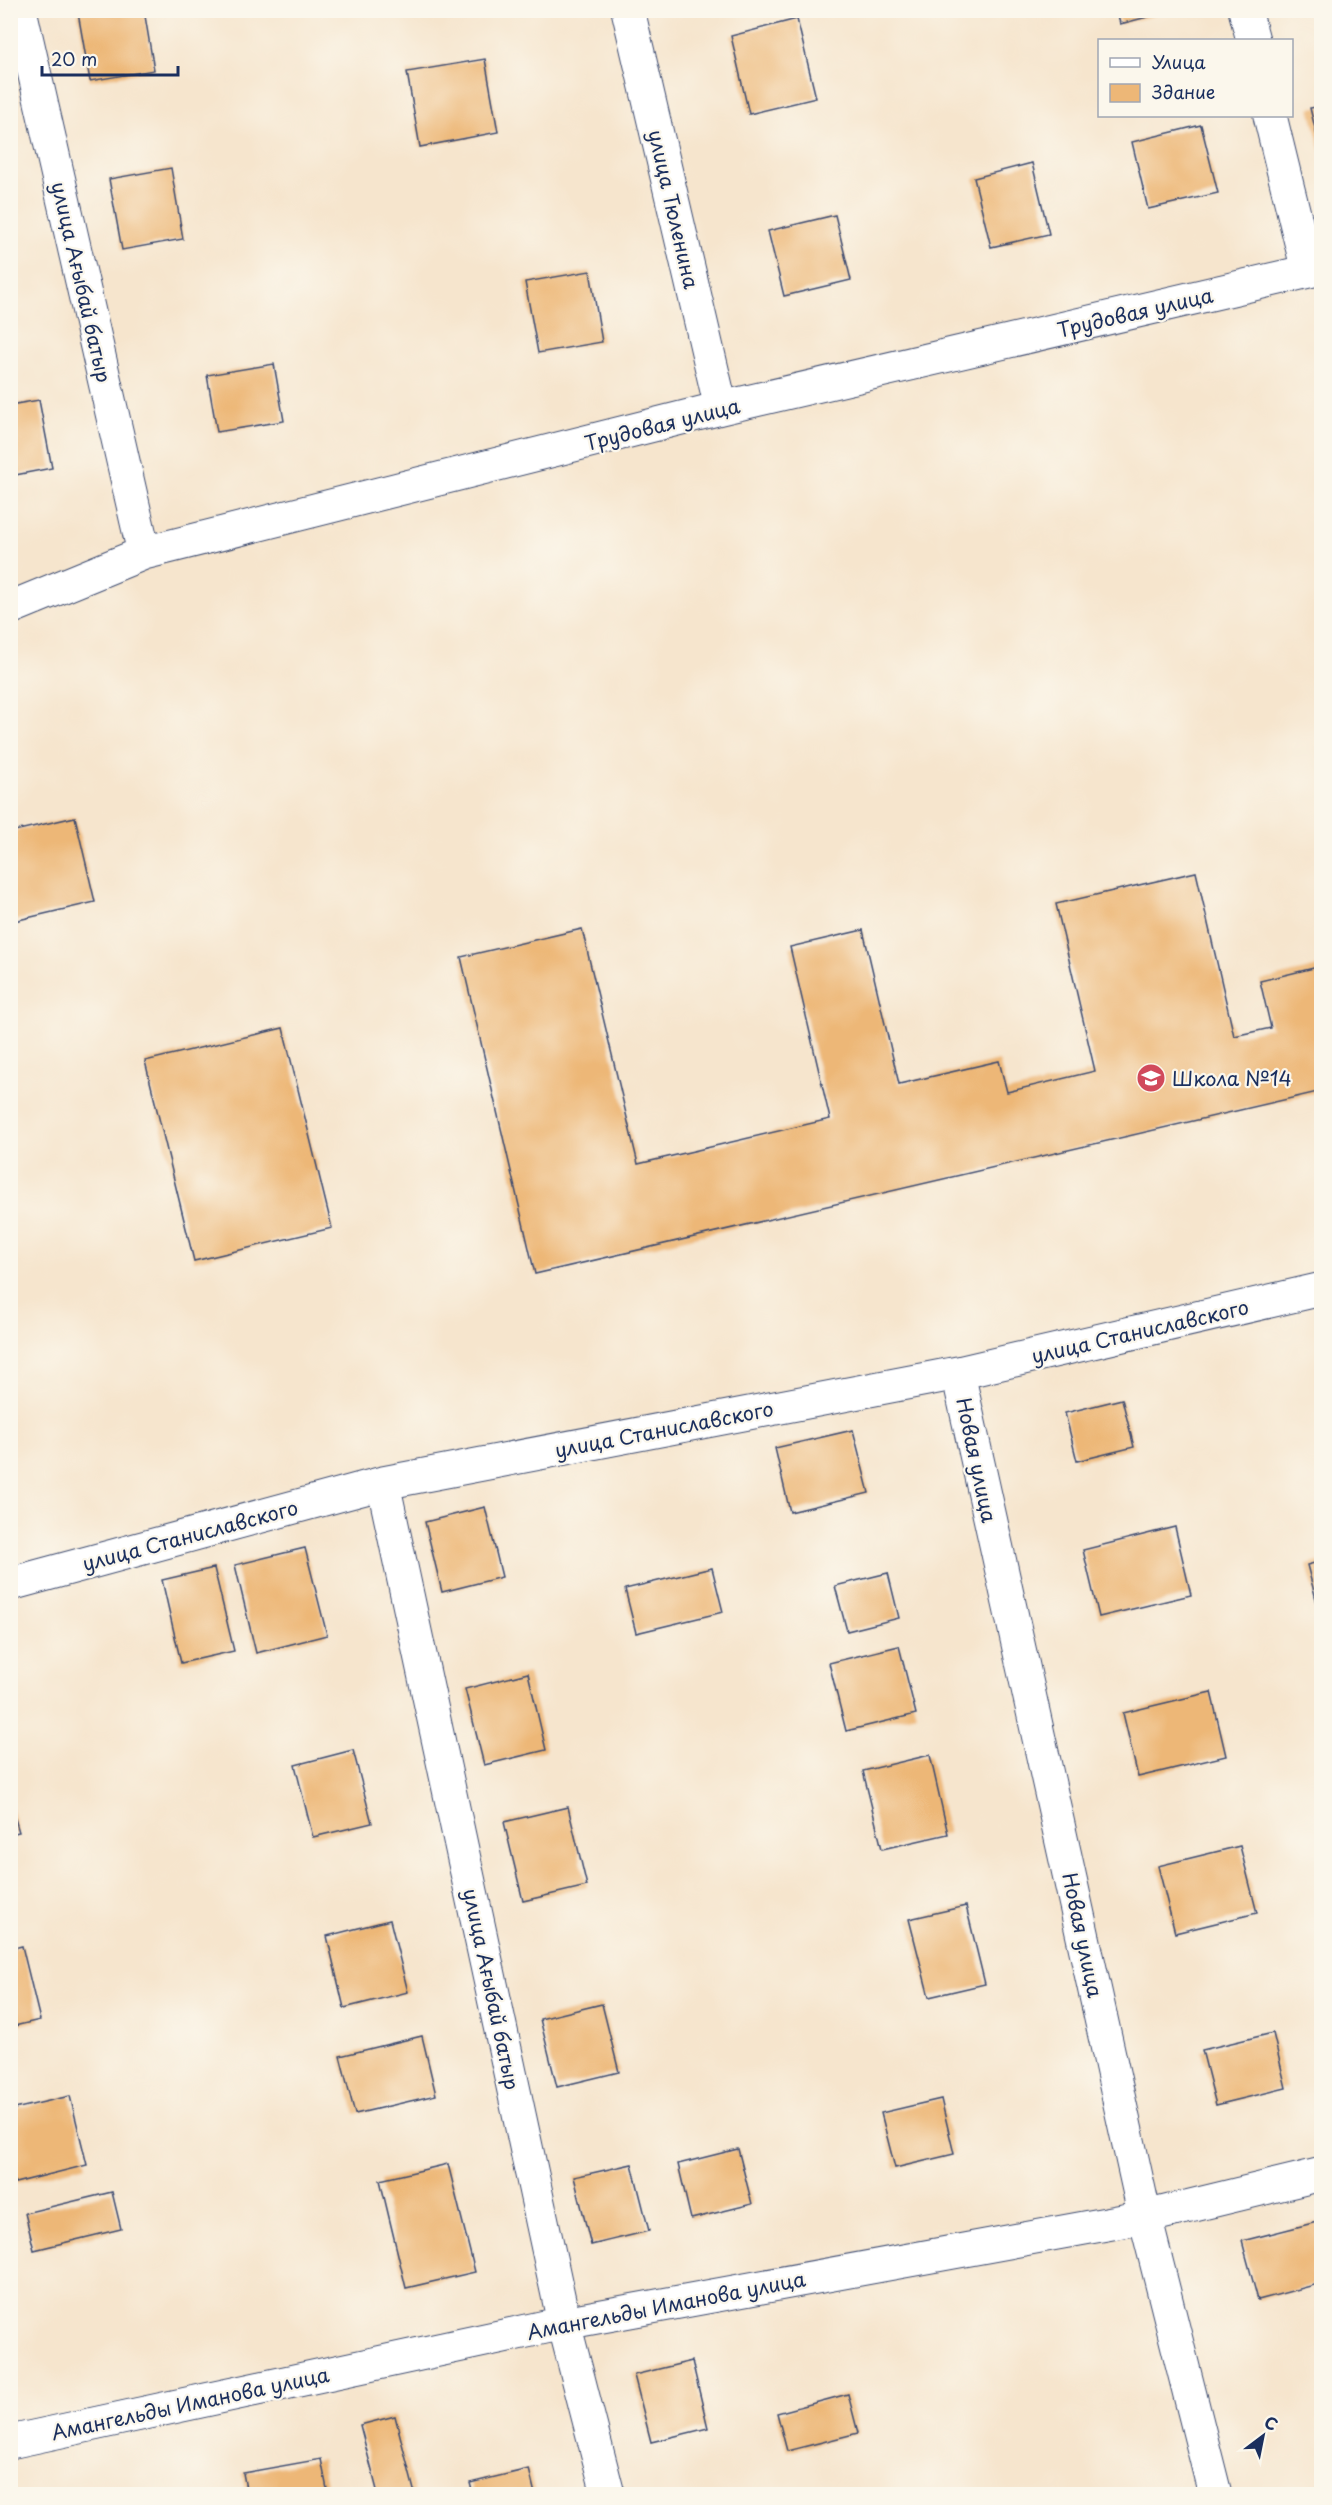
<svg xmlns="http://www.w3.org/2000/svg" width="1332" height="2505" viewBox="0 0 1332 2505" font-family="'Playpen Sans',sans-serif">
<rect width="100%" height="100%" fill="#fbf7ec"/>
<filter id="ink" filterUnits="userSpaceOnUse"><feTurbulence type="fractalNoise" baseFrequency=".0167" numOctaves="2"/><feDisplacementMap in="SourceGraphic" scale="12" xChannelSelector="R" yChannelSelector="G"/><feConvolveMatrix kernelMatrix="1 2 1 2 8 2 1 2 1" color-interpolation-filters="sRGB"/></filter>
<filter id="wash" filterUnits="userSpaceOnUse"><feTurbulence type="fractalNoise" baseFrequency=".008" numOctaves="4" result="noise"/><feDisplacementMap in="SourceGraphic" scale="24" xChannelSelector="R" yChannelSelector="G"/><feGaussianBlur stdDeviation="1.35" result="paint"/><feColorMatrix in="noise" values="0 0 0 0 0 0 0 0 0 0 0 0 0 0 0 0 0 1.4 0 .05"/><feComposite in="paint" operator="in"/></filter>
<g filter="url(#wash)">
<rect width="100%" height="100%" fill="#f6e5cd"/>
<g id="blocks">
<path fill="#edb777" d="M 91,10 L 144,10 L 154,70 L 90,81 L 78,13 Z
M 1117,10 L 1171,10 L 1171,11 L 1120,24 Z
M 797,19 L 816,98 L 749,114 L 731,36 Z
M 485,59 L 498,132 L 420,147 L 407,72 Z
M 1322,106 L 1322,152 L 1321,152 L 1310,108 Z
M 1201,125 L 1218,193 L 1148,209 L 1132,142 Z
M 1032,163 L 1049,234 L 991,247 L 974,178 Z
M 171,168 L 183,239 L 122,250 L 109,179 Z
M 835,215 L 851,280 L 784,296 L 768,231 Z
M 590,271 L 602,342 L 538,353 L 525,282 Z
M 274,364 L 284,421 L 217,432 L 207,375 Z
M 39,400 L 52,468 L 10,476 L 10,405 Z
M 75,817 L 95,902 L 10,922 L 10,832 Z
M 1196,872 L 1234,1036 L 1271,1028 L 1260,981 L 1322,966 L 1322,1091 L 535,1274 L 461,957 L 582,929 L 638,1164 L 830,1119 L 790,947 L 863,930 L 899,1084 L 999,1061 L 1007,1092 L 1095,1071 L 1056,904 Z
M 283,1028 L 332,1228 L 194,1261 L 145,1061 Z
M 1122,1399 L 1134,1447 L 1077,1461 L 1065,1413 Z
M 853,1430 L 869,1493 L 790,1512 L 775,1448 Z
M 485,1507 L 502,1577 L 442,1592 L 425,1522 Z
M 1175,1527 L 1191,1595 L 1099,1617 L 1083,1550 Z
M 305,1548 L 327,1635 L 256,1653 L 235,1565 Z
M 1322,1561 L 1322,1618 L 1321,1618 L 1307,1565 Z
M 214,1568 L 234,1651 L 181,1663 L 162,1580 Z
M 712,1568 L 723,1612 L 636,1633 L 625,1589 Z
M 888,1573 L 899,1618 L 847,1631 L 835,1586 Z
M 899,1646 L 916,1714 L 846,1731 L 829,1663 Z
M 528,1673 L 546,1750 L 484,1765 L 465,1689 Z
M 1211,1692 L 1226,1756 L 1138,1777 L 1123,1713 Z
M 353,1750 L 372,1823 L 313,1837 L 295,1765 Z
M 930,1755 L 948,1834 L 882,1849 L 863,1771 Z
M 10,1802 L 19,1832 L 10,1834 Z
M 568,1807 L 587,1886 L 523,1901 L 504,1822 Z
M 1240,1846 L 1257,1913 L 1175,1933 L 1158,1866 Z
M 966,1906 L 985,1984 L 929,1997 L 909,1919 Z
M 390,1920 L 408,1992 L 344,2008 L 327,1936 Z
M 22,1946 L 40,2020 L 10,2027 L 10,1949 Z
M 602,2004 L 619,2072 L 557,2087 L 540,2019 Z
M 1273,2033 L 1286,2088 L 1216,2105 L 1202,2050 Z
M 422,2036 L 436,2095 L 355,2114 L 340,2056 Z
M 70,2096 L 87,2165 L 15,2183 L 10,2166 L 10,2110 Z
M 941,2099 L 954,2154 L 895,2168 L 881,2113 Z
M 738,2149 L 752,2204 L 691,2219 L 678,2164 Z
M 448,2164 L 475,2272 L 406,2288 L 380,2180 Z
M 632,2164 L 649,2231 L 591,2245 L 574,2177 Z
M 112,2192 L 121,2229 L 34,2250 L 25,2213 Z
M 1317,2222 L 1322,2241 L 1322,2283 L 1258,2300 L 1242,2241 Z
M 692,2361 L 708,2428 L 651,2442 L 634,2375 Z
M 848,2394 L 858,2433 L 787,2451 L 777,2413 Z
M 395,2416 L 415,2494 L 378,2494 L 360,2425 Z
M 321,2459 L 328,2494 L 247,2494 L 243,2473 Z
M 529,2469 L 535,2494 L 473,2494 L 470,2483 Z"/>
</g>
</g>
<g filter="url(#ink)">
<use href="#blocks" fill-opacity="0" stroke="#3c4a6f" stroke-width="1.5"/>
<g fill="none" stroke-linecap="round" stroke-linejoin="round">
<g stroke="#3c4a6f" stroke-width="35">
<path id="street" d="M 20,10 L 144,553
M 628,10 L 721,408
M 1245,10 L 1253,40
M 1270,116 L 1308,271
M 10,608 L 144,553 L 721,408 L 1322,268
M 958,1373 L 1145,2217 L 1215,2494
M 383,1483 L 564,2323 L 608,2494
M 10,1584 L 383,1483 L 958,1373 L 1322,1289
M 10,2442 L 564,2323 L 1145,2217 L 1322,2174"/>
</g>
<use href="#street" stroke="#fff" stroke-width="33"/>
</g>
</g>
<defs>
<g id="school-disc" transform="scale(1.5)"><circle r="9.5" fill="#d1495b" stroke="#fbf7ec"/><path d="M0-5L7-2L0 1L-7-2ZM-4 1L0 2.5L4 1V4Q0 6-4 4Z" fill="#fff"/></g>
</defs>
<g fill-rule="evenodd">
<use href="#school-disc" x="1151" y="1078"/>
</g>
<g text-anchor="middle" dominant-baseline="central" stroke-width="4.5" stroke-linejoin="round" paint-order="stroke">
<g font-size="20" fill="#1b2f5e" stroke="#fbf7ec">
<text transform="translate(674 209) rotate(77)">улица Тюленина</text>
<text transform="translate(82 282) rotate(77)">улица Ағыбай батыр</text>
<text transform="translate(1135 312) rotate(-13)">Трудовая улица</text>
<text transform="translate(662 424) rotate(-14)">Трудовая улица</text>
<text transform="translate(1140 1331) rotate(-13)">улица Станиславского</text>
<text transform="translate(664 1429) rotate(-11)">улица Станиславского</text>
<text transform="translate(977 1460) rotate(78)">Новая улица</text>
<text transform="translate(190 1535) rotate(-15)">улица Станиславского</text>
<text transform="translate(1083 1935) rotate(78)">Новая улица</text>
<text transform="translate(492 1989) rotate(78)">улица Ағыбай батыр</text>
<text transform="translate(666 2305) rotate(-11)">Амангельды Иманова улица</text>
<text transform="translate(190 2403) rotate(-12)">Амангельды Иманова улица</text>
</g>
<g font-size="20" fill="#1b2f5e" stroke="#fbf7ec" text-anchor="start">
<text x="1172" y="1078">Школа №14</text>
</g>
</g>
<rect width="1332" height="2505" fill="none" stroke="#fbf7ec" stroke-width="36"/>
<rect x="1098" y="39" width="195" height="78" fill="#fbf7ec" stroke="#a1a7b3" stroke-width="1.5"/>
<rect x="1110" y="58" width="30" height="9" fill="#ffffff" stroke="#a1a7b3" stroke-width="1.5"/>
<text x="1152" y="69" font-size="18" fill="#1b2f5e">Улица</text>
<rect x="1110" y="84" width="30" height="18" fill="#edb777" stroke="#a1a7b3" stroke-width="1.5"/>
<text x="1152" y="99" font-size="18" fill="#1b2f5e">Здание</text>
<g transform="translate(1263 2436) rotate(32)" stroke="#fbf7ec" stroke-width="4.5" paint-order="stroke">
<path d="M0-4.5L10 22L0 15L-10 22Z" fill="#1b2f5e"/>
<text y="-9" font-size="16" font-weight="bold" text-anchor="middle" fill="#1b2f5e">С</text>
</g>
<path d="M42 66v9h136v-9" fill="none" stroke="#1b2f5e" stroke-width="3"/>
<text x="51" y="66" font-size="18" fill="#1b2f5e" stroke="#fbf7ec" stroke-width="4.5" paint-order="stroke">20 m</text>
</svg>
